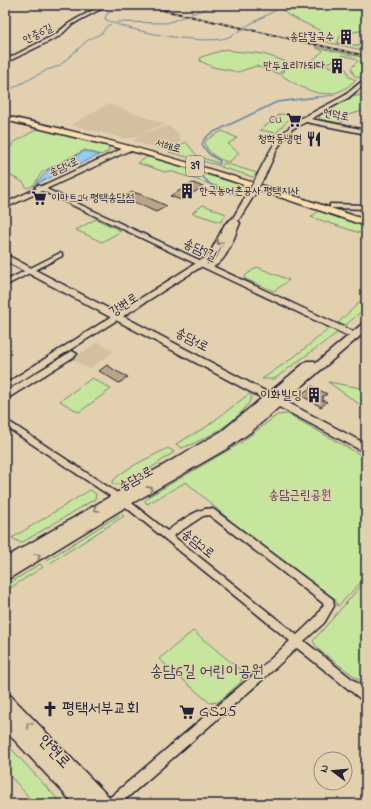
<svg xmlns="http://www.w3.org/2000/svg" width="371" height="809" viewBox="0 0 371 809" font-family="'Indie Flower','Poor Story',sans-serif">
<rect width="100%" height="100%" fill="#e2d0ae"/>
<filter id="ink" filterUnits="userSpaceOnUse"><feTurbulence type="fractalNoise" baseFrequency=".025" numOctaves="2"/><feDisplacementMap in="SourceGraphic" scale="8" xChannelSelector="R" yChannelSelector="G"/><feConvolveMatrix kernelMatrix="1 2 1 2 8 2 1 2 1" color-interpolation-filters="sRGB"/></filter>
<g filter="url(#ink)">
<path fill="#d2c0a0" d="M 108,104 L 165,124 L 142,133 L 133,138 L 122,138 L 71,125 Z
M 168,126 L 178,132 L 181,141 L 168,149 L 161,150 L 133,141 L 143,133 Z
M 98,342 L 112,350 L 112,353 L 89,369 L 72,359 Z"/>
<path fill="#c6e69e" stroke="#74846c" d="M 289,5 L 331,5 L 366,11 L 366,30 L 341,34 L 337,43 L 361,46 L 366,41 L 366,51 L 322,41 L 324,35 L 321,31 L 288,15 L 282,9 Z
M 315,47 L 366,58 L 366,73 L 359,78 L 354,75 L 351,68 L 358,61 L 354,58 L 342,55 L 335,60 L 326,63 L 326,65 L 328,66 L 346,69 L 349,77 L 356,80 C 351,83 346,89 340,91 C 320,100 297,85 281,75 L 285,67 L 279,74 L 256,66 L 238,72 L 213,67 L 200,61 L 201,57 L 227,49 L 233,51 L 263,54 L 284,61 L 286,64 L 297,65 L 314,61 L 312,61 L 323,51 Z
M 364,94 L 366,102 L 364,103 L 366,105 L 366,110 L 348,115 L 341,123 L 319,119 L 320,115 L 353,97 Z
M 282,114 L 295,117 L 288,120 L 276,133 L 260,130 L 278,117 L 278,115 Z
M 39,128 L 108,146 L 109,151 L 101,155 L 85,150 L 42,172 L 34,185 L 27,188 L 23,182 L 5,173 L 5,157 L 13,143 Z
M 222,131 L 237,138 L 228,144 L 239,153 L 229,162 C 219,160 209,154 205,144 L 206,140 Z
M 186,142 L 197,156 L 218,163 L 217,165 L 169,152 Z
M 149,156 L 246,186 L 241,194 L 170,171 L 165,172 L 138,163 Z
M 224,163 L 257,173 L 253,177 L 221,167 Z
M 203,205 L 226,214 L 221,222 L 192,213 Z
M 319,211 L 366,226 L 366,235 L 311,217 Z
M 96,219 L 121,231 L 102,242 L 76,230 Z
M 257,267 L 289,280 L 274,291 L 245,279 L 245,276 Z
M 366,296 L 366,307 L 346,325 L 338,323 Z
M 330,328 L 337,333 L 274,379 L 262,379 L 294,357 Z
M 92,378 L 111,389 L 79,412 L 60,401 Z
M 328,382 L 366,389 L 366,409 Z
M 249,394 L 252,397 C 241,421 206,439 182,448 L 176,444 L 206,427 Z
M 288,414 L 366,458 L 366,577 L 338,606 L 335,599 L 247,535 L 186,482 L 147,504 L 145,501 L 148,497 L 239,444 L 277,415 Z
M 168,448 L 174,452 C 160,461 130,486 114,484 L 112,483 C 118,471 155,455 168,448 Z
M 90,490 L 96,494 L 95,499 L 21,543 L 12,538 Z
M 121,514 L 124,516 L 50,563 L 47,560 Z
M 40,564 L 43,567 L 5,591 L 5,586 Z
M 366,580 L 366,685 L 319,650 L 313,641 Z
M 193,631 L 243,672 L 241,682 L 218,702 L 210,703 L 159,659 Z
M 5,742 L 62,804 L 35,804 L 5,770 Z"/>
<path fill="#93cbf2" stroke="#6687a9" d="M 85,151 L 99,155 L 36,184 L 48,170 Z"/>
<g fill="none" stroke-linecap="round" stroke-linejoin="round">
<path stroke="#6687a9" stroke-width="1" d="M 121,5 L 106,15 L 105,19 C 125,31 203,45 226,38 C 234,35 242,29 250,24 C 261,18 273,12 285,5
M 352,8 L 366,11
M 117,22 L 167,23 L 216,5
M 5,94 L 9,90 L 47,70 L 59,66 L 88,40 L 102,33 L 107,26 L 111,24
M 309,98 L 335,95"/>
<path stroke="#6687a9" stroke-width="1.5" d="M 219,166 L 220,161 L 209,154 L 202,145 L 204,139 L 210,134 L 277,102 L 317,97
M 203,177 L 213,187 L 238,195"/>
</g>
<path fill="#baa687" stroke="#22223b" d="M 193,183 L 203,187 L 181,200 L 170,196 Z
M 133,192 L 142,195 L 167,206 L 156,212 L 123,197 Z
M 107,365 L 116,371 L 128,377 L 119,383 L 99,371 Z
M 312,386 L 327,394 L 322,397 L 324,398 L 322,400 L 327,402 L 321,407 L 304,397 L 302,394 Z"/>
<g fill="none" stroke-linecap="round" stroke-linejoin="round">
<g stroke="#22223b" stroke-width="3">
<path id="minor" d="M 107,5 L 113,5 L 99,10 L 80,20 L 70,26 L 60,36 L 5,63 L 5,60 L 56,34 L 68,24 L 78,18 L 97,8 Z
M 38,185 L 352,331 L 353,333 L 352,335 L 346,335 L 36,188 L 35,187 Z
M 60,253 L 62,254 L 62,256 L 5,286 L 5,281 Z
M 5,419 L 128,500 L 167,531 C 177,524 201,505 213,509 L 333,599 L 334,606 L 324,623 L 304,641 L 366,690 L 366,702 L 362,700 L 297,648 L 260,682 L 120,804 L 105,804 L 107,800 L 252,676 L 290,641 L 122,504 L 5,426 ZM 209,515 L 324,604 L 316,617 L 297,635 L 173,536 L 203,516 Z"/>
</g>
<g stroke="#22223b" stroke-width="3">
<path id="tertiary" d="M 366,78 L 366,83 L 348,98 L 311,119 L 366,130 L 366,134 L 306,122 L 292,129 L 278,147 L 264,178 L 258,178 L 257,176 C 269,153 277,133 300,120 L 301,118 L 304,117 L 344,96 Z
M 248,192 L 255,194 L 238,221 L 240,223 C 233,239 227,264 208,269 L 204,267 L 217,257 L 223,243 L 215,258 L 5,391 L 5,384 L 209,255 L 225,224 L 233,218 Z
M 72,351 L 77,354 L 75,356 L 5,400 L 5,392 Z"/>
</g>
<g stroke="#22223b" stroke-width="3">
<path id="secondary" d="M 128,146 L 135,148 L 5,208 L 5,203 Z
M 330,204 L 366,205 L 366,209 L 333,208 L 330,208 Z
M 5,254 L 269,393 L 307,361 L 315,361 L 315,364 L 362,324 L 366,323 L 366,331 L 285,401 L 366,444 L 366,453 L 279,407 L 252,431 L 228,448 L 129,505 L 5,581 L 5,558 L 222,431 L 262,398 L 5,261 Z
M 5,693 L 10,695 L 110,798 L 112,804 L 74,804 L 5,730 L 5,712 L 7,713 L 5,711 Z"/>
</g>
<g stroke="#22223b" stroke-width="3">
<path id="primary" d="M 5,116 C 128,142 247,179 366,220 L 366,226 L 229,180 L 139,153 L 5,120 Z"/>
</g>
<use href="#minor" fill="#e2d0ae" fill-rule="evenodd"/>
<use href="#tertiary" fill="#e2d0ae" fill-rule="evenodd"/>
<use href="#secondary" fill="#e2d0ae" fill-rule="evenodd"/>
<use href="#primary" fill="#faddab" fill-rule="evenodd"/>
<g stroke="#22223b" stroke-width="2">
<path id="rail" d="M 140,5 L 366,56"/>
</g>
<use href="#rail" stroke="#e2d0ae" stroke-width="1" stroke-dasharray="3.5" stroke-linecap="butt"/>
<g stroke="#22223b" stroke-width="9" stroke-linecap="butt">
<path id="tertiary-bridge" d="M 251,194 L 261,176"/>
</g>
<use href="#tertiary-bridge" stroke="#e2d0ae" stroke-width="7"/>
</g>
<defs><path id="oneway-chevron" d="M-2-3.5L2.5 0L-2 3.5" fill="none" stroke-width="1.6" stroke-linecap="round" stroke-linejoin="round"/></defs>
<g stroke="#827974">
<use href="#oneway-chevron" transform="translate(219 242) rotate(118)"/>
<use href="#oneway-chevron" transform="translate(150 489) rotate(-29)"/>
<use href="#oneway-chevron" transform="translate(96 509) rotate(149)"/>
<use href="#oneway-chevron" transform="translate(38 556) rotate(-32)"/>
<use href="#oneway-chevron" transform="translate(29 725) rotate(-133)"/>
</g>
</g>
<defs>
<g id="building-bare" transform="scale(1.2)"><path d="M-4-6H4V6H1V3H-1V6H-4ZM-2.5-4.3h1.7v1.8h-1.7ZM.8-4.3h1.7v1.8H.8ZM-2.5-1h1.7V.8h-1.7ZM.8-1h1.7V.8H.8Z" fill="#22223b" stroke="#e2d0ae" stroke-width="2.5" paint-order="stroke"/></g>
<g id="supermarket-bare" transform="scale(1.2)"><path d="M-6-5.5h2.5l.6 2H6L4.5 2H-2.5L-4.4-4H-6ZM-1.5 3.2a1.3 1.3 0 1 0 .1 0ZM3 3.2a1.3 1.3 0 1 0 .1 0Z" fill="#22223b" stroke="#e2d0ae" stroke-width="2.5" paint-order="stroke"/></g>
<g id="restaurant-bare" transform="scale(1.2)"><path d="M-5-6h1v4h1v-4h1v4h1v-4h1v5L-1.5 .5V6h-2V.5L-5-1ZM5-6V6H3V1.5H1.5Q1.5-4 5-6Z" fill="#22223b" stroke="#e2d0ae" stroke-width="2.5" paint-order="stroke"/></g>
<g id="church-bare" transform="scale(1.2)"><path d="M-1.2-6h2.4v3.5h3.3v2.4h-3.3V6h-2.4V-.1h-3.3v-2.4h3.3Z" fill="#22223b" stroke="#e2d0ae" stroke-width="2.5" paint-order="stroke"/></g>
</defs>
<g fill-rule="evenodd">
<use href="#building-bare" x="346" y="37"/>
<use href="#building-bare" x="337" y="66"/>
<use href="#supermarket-bare" x="294" y="120"/>
<use href="#restaurant-bare" x="314" y="139"/>
<use href="#building-bare" x="187" y="191"/>
<use href="#supermarket-bare" x="39" y="198"/>
<use href="#building-bare" x="314" y="395"/>
<use href="#church-bare" x="50" y="709"/>
<use href="#supermarket-bare" x="187" y="712"/>
</g>
<g text-anchor="middle" dominant-baseline="central" stroke-width="3" stroke-linejoin="round" paint-order="stroke">
<g font-size="11" fill="#22223b" stroke="#e2d0ae">
<text transform="translate(38 34) rotate(-26)">안중6길</text>
<text transform="translate(336 115) rotate(11)">현덕로</text>
<text transform="translate(168 146) rotate(16)">서해로</text>
<text transform="translate(64 167) rotate(-24)">송담4로</text>
</g>
<g font-size="11" fill="#22223b" stroke="#e2d0ae" text-anchor="end">
<text x="334" y="37">송담칼국수</text>
<text x="325" y="66">만두요리가되다</text>
<text x="282" y="120">CU</text>
<text x="302" y="139">청학동냉면</text>
<text x="199" y="191" text-anchor="start">한국농어촌공사 평택지사</text>
<text x="51" y="198" text-anchor="start">이마트24 평택송담점</text>
</g>
<rect fill="#e2d0ae" stroke="#5c565e" stroke-width="1" x="186" y="156" width="18" height="20" rx="3"/>
<g font-size="12" font-weight="bold" fill="#22223b">
<text x="195" y="166">39</text>
</g>
<g font-size="13" fill="#22223b" stroke="#e2d0ae">
<text transform="translate(200 250) rotate(25)">송담9길</text>
<text transform="translate(124 305) rotate(-33)">강변로</text>
<text transform="translate(192 340) rotate(28)">송담1로</text>
<text transform="translate(136 479) rotate(-29)">송담3로</text>
<text transform="translate(198 544) rotate(39)">송담2로</text>
</g>
<g font-size="13" fill="#22223b" stroke="#e2d0ae" text-anchor="end">
<text x="302" y="395">이화빌딩</text>
</g>
<g font-size="13" fill="#3b3f4a" stroke="#e2d0ae">
<text x="300" y="495">송담근린공원</text>
</g>
<g font-size="16" fill="#3b3f4a" stroke="#e2d0ae">
<text x="207" y="672">송담6길 어린이공원</text>
</g>
<g font-size="16" fill="#22223b" stroke="#e2d0ae" text-anchor="start">
<text x="62" y="709">평택서부교회</text>
<text x="199" y="712">GS25</text>
</g>
<g font-size="16" fill="#22223b" stroke="#e2d0ae">
<text transform="translate(54 752) rotate(47)">안현로</text>
</g>
</g>
<rect width="371" height="809" fill="none" stroke="#e2d0ae" stroke-width="20"/>
<rect x="10" y="10" width="351" height="789" fill="none" stroke="#22223b" stroke-width="1.5" filter="url(#ink)"/>
<g transform="translate(333 771) rotate(286)"><circle r="19" fill="#e2d0ae" stroke="#958a80"/>
<path d="M0-3L7 15L0 10L-7 15Z" fill="#22223b"/>
<text y="-6" font-size="11" font-weight="bold" text-anchor="middle" fill="#22223b">N</text>
</g>
</svg>
